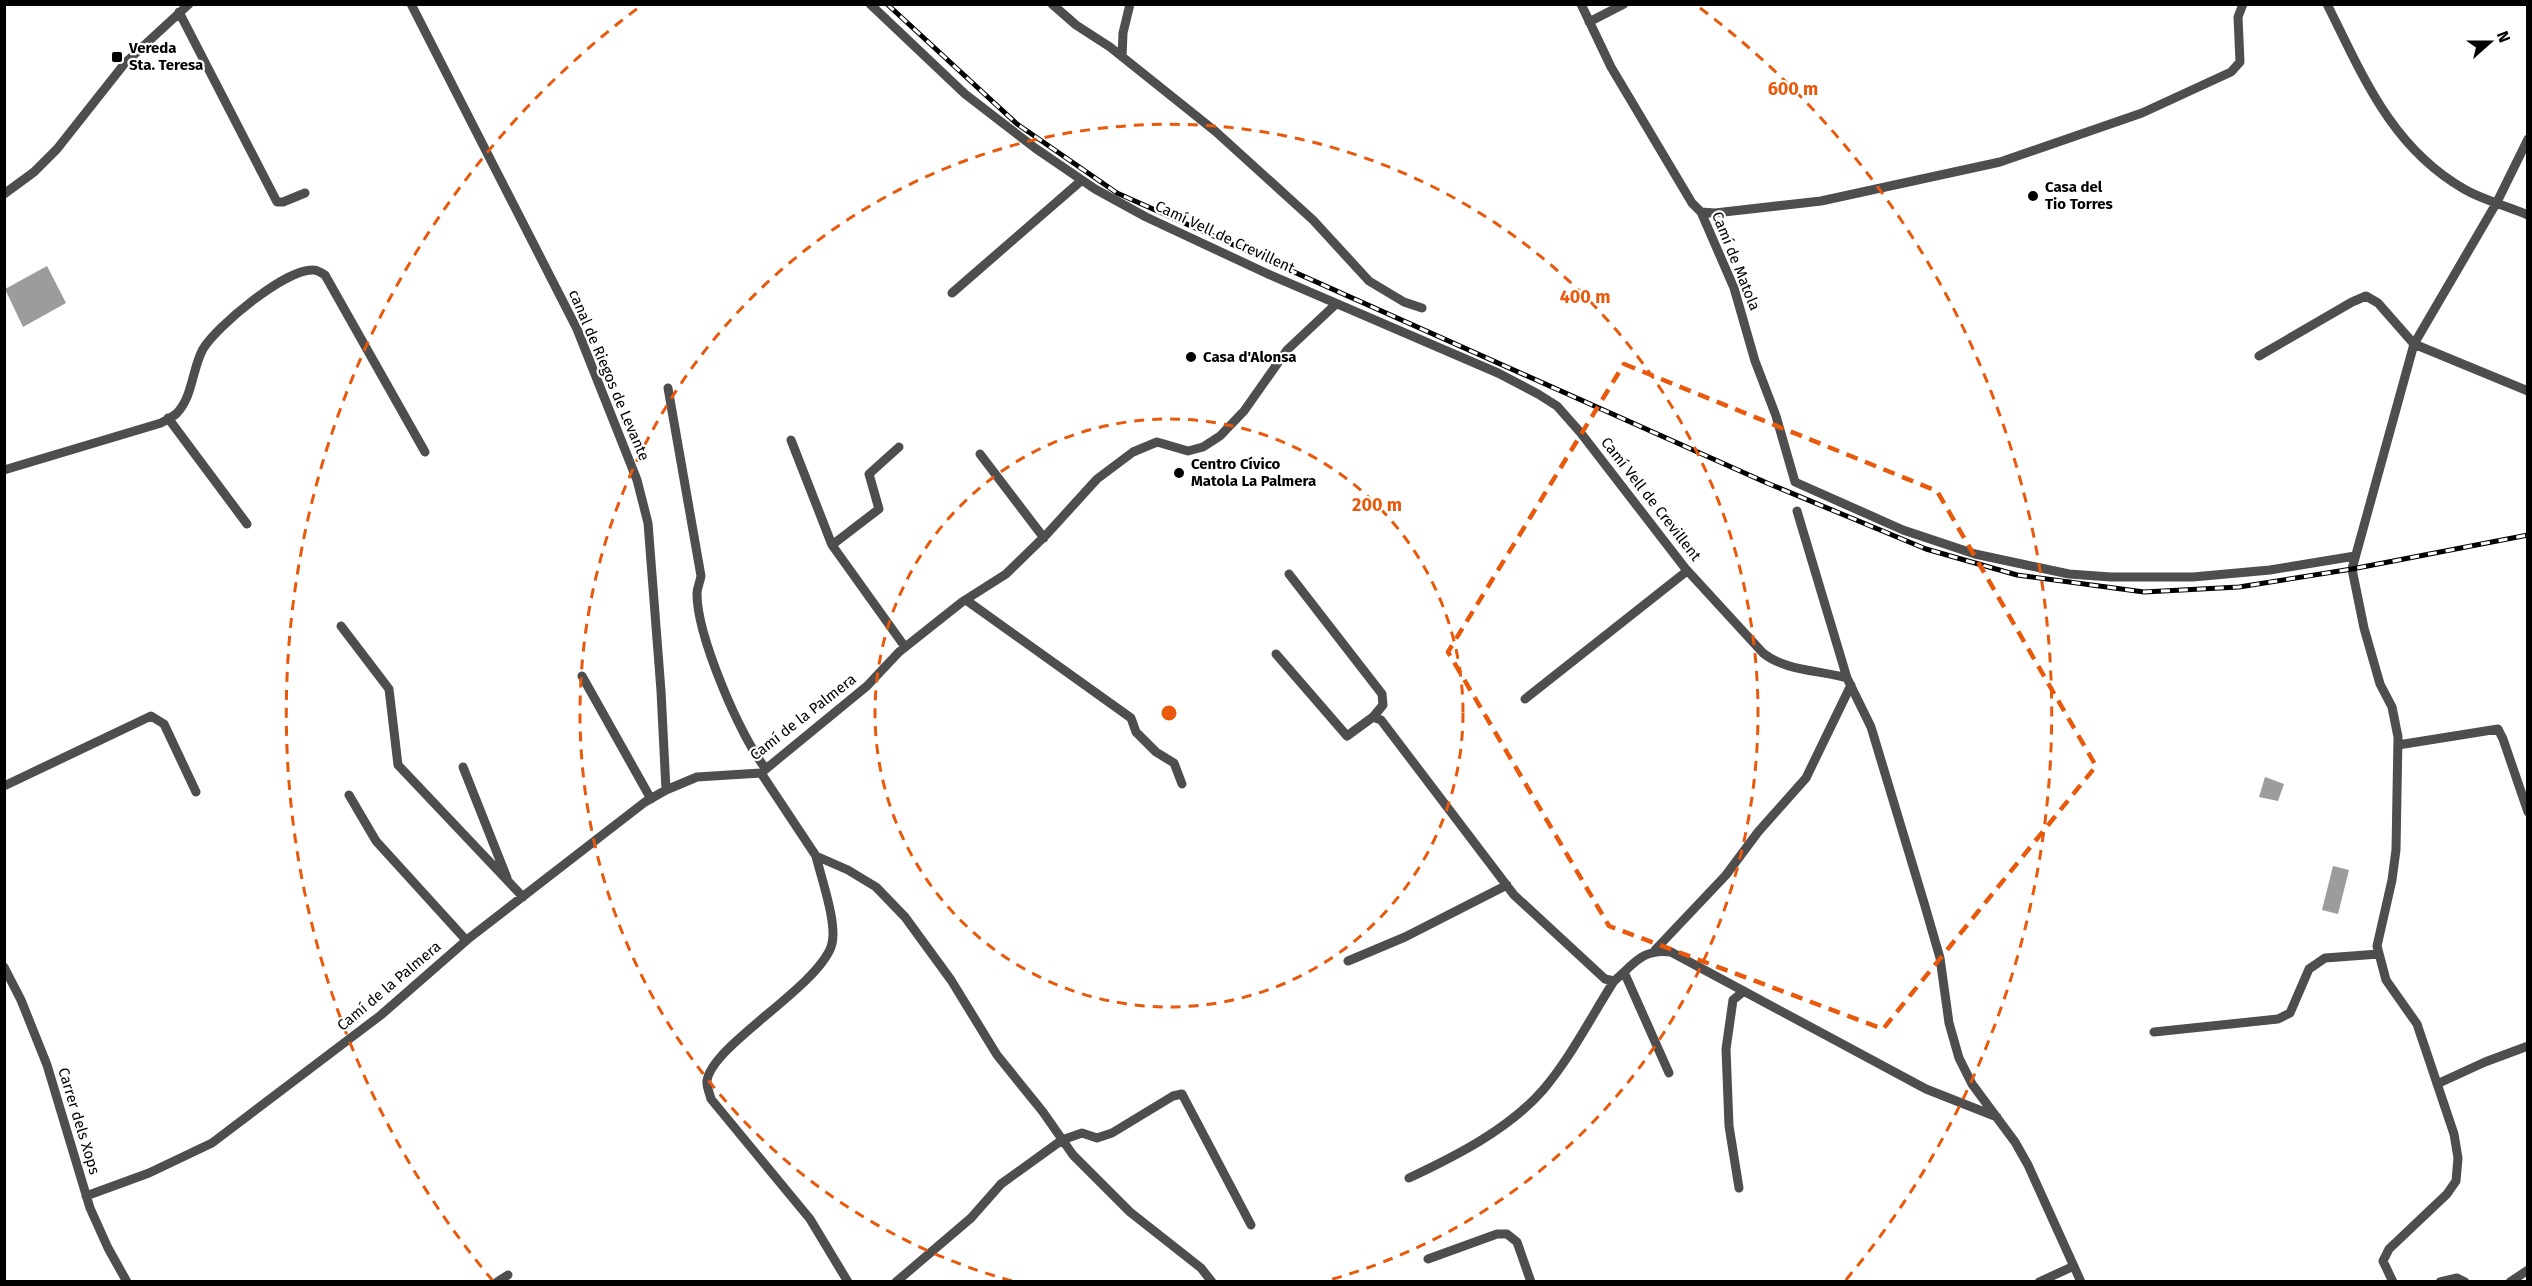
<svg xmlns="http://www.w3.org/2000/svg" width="2532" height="1286" viewBox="0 0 2532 1286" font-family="'Fira Sans',sans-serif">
<rect width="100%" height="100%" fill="#fff"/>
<path fill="#9c9c9c" d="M 47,266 L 66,303 L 23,327 L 5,289 Z
M 2265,777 L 2284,784 L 2278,801 L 2259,797 Z
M 2333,866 L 2349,870 L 2338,914 L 2322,910 Z"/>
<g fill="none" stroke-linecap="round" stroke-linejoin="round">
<path stroke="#4e4e4e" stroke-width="9" d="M 411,4 L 577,329 L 637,480 L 648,523 L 661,691 L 666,790
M 870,4 L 965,94 L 1035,148 L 1095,189 L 1146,217 L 1268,274 L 1498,373 L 1538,394 L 1557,406 L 1580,432 L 1685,568 L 1763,653 C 1785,671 1819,670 1847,678 L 1871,727 L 1925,906 L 1940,958 L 1949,1023 L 1959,1058 L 1972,1084 L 2015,1142 L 2028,1165 L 2081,1282
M 1052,4 L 1076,25 L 1110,47 L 1215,131 L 1313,220 L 1369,281 L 1404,302 L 1422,308
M 1581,4 L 1611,67 L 1692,203 L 1701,212 L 1734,288 L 1755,361 L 1776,416 L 1795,482 L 1903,530 L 1975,554 L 2069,574 L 2111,577 L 2193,577 L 2270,570 L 2355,556
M 2327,4 C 2363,76 2391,147 2464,189 C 2483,200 2507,206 2528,215
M 179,12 L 277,202 L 283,202 L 305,193
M 1589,22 L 1624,4
M 1122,57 L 1123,33 L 1130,4
M 4,194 L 34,172 L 57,149 L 125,63 L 189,4
M 1701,212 L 1715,213 L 1821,201 L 2000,162 L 2142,113 L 2231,72 L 2240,62 L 2238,17 L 2243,4
M 952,293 L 1082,180
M 2259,356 L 2352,302 L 2366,296 L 2378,303 L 2414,344 L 2528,391
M 668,388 L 701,576 C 700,582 697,588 697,594 C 697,635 740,737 766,769
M 168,418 L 247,524
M 791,440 L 832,545 L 905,647
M 980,454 L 1044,538
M 4,470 L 161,423 C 166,420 173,417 177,413 C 193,396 192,369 203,349 C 217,326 285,269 313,270 C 317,270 322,273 325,275 L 425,452
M 1797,511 L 1847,678
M 832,545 L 879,509 L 869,474 L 899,447
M 1289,574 L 1382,694 L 1383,705 L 1373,717
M 966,600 L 1131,718 L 1136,732 L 1156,752 L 1174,763 L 1182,784
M 341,626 L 389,689 L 398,765 L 523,897
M 1276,654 L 1347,736 L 1373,717 L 1381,720 L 1514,895 L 1605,979 L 1614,981 C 1634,964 1643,948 1671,952 L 1926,1089 L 1997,1117
M 582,676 L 651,799
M 1525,699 L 1687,571
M 2398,745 L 2498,729 L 2503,739 L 2528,812
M 463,767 L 507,878
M 761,773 L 816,856 L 848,870 L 876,887 L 905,917 L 951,980 L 997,1055 L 1043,1112 L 1073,1155 L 1130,1212 L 1201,1268 L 1212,1282
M 4,786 L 151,716 L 164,724 L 196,792
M 349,795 L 376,841 L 466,940
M 816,856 C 821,878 839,927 831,947 C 815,989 711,1046 707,1081 C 706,1086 710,1094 711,1099 L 810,1219 L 848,1282
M 1655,950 L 1726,875 L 1758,832 L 1806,778 L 1851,685
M 1348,961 L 1405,937 L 1507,885
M 4,967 L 21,1000 L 47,1065 L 90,1208 L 108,1248 L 127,1282
M 1624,972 L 1669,1073
M 2154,1032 L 2278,1019 L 2290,1013 L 2309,969 L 2325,958 L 2379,954
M 2437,1084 L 2485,1062 L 2528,1046
M 1409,1178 C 1456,1156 1509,1129 1543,1090 C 1571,1057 1591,1017 1614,981
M 1739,1188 L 1729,1126 L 1726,1049 L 1733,1000 L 1744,991
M 86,1196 L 149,1173 L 212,1143 L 381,1015 L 468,939 L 645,802 L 666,790 L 697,777 L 761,773 L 867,686 L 899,652 L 962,602 L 1006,574 L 1047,534 L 1097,479 L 1133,452 L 1157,442 L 1188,451 L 1203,447 L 1220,436 L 1244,411 L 1287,350 L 1336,304
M 1428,1259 L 1497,1234 L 1507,1234 L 1517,1242 L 1531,1282
M 497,1282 L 508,1275
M 896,1282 L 971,1218 L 1001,1184 L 1062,1140 L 1082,1133 L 1097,1138 L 1112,1133 L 1173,1096 L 1182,1094 L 1251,1225
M 2039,1282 L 2074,1266
M 2393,1282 L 2383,1261 L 2389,1249 L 2447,1194 L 2456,1181 L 2458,1158 L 2454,1134 L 2417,1024 L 2386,980 L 2377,946 L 2392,880 L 2396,850 L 2398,737 L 2392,707 L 2380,684 L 2364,628 L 2352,569 L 2414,344 L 2497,202 L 2528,139
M 2440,1282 L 2457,1278 L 2465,1282
M 2510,1282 L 2528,1270"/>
<g stroke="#000" stroke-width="5">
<path id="rail" d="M 887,4 L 1017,124 L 1117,193 L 1767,483 L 1926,549 L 2017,575 L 2144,592 L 2239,587 L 2352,569 L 2528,535"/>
</g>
<use href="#rail" stroke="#fff" stroke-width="3" stroke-dasharray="9" stroke-linecap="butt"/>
</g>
<path fill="none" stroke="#e8590c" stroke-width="4.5" stroke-dasharray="12 8" stroke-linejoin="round" d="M 1624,364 L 1937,491 L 2096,766 L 1883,1029 L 1609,926 L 1448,652 Z"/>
<g fill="none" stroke="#e8590c" stroke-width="3" stroke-dasharray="10 8">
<circle cx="1169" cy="713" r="294"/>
<path d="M1012 1281A589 589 0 1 1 1326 1281"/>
<path d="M493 1281A883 883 0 0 1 638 8M1700 8A883 883 0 0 1 1845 1281"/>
</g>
<g fill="#000" stroke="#fff" stroke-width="2">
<rect x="111" y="51" width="12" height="12" rx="3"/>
<circle cx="2033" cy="196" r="6"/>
<circle cx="1191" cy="357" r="6"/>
<circle cx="1179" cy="473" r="6"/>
</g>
<g text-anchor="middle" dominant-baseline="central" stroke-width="4.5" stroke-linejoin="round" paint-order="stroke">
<g font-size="15" font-weight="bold" fill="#000" stroke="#fff" text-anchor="start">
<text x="129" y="48">Vereda<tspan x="129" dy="17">Sta. Teresa</tspan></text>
<text x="2045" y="187">Casa del<tspan x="2045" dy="17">Tio Torres</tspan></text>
<text x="1203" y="357">Casa d'Alonsa</text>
<text x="1191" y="464">Centro Cívico<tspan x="1191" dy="17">Matola La Palmera</tspan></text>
</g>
<g font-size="15" fill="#000" stroke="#fff">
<text transform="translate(1225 237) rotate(25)">Camí Vell de Crevillent</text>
<text transform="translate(1736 261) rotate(68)">Camí de Matola</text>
<text transform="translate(609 375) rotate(67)">canal de Riegos de Levante</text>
<text transform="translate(1651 499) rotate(52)">Camí Vell de Crevillent</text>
<text transform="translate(803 717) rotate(-38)">Camí de la Palmera</text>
<text transform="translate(389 986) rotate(-40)">Camí de la Palmera</text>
<text transform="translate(79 1121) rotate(73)">Carrer dels Xops</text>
</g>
</g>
<circle cx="1169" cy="713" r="9" fill="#e8590c" stroke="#fff" stroke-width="3"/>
<g font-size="18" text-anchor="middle" font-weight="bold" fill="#e8590c" stroke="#fff" stroke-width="4.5" stroke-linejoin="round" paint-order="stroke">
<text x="1793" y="95">600 m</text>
<text x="1585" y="303">400 m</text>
<text x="1377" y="511">200 m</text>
</g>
<rect width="2532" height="1286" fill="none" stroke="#000000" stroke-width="12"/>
<g transform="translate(2490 42) rotate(69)" stroke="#ffffff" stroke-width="4.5" paint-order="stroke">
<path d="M0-4.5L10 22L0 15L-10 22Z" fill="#000000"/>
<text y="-9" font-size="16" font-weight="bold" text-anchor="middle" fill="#000000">N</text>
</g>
</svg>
